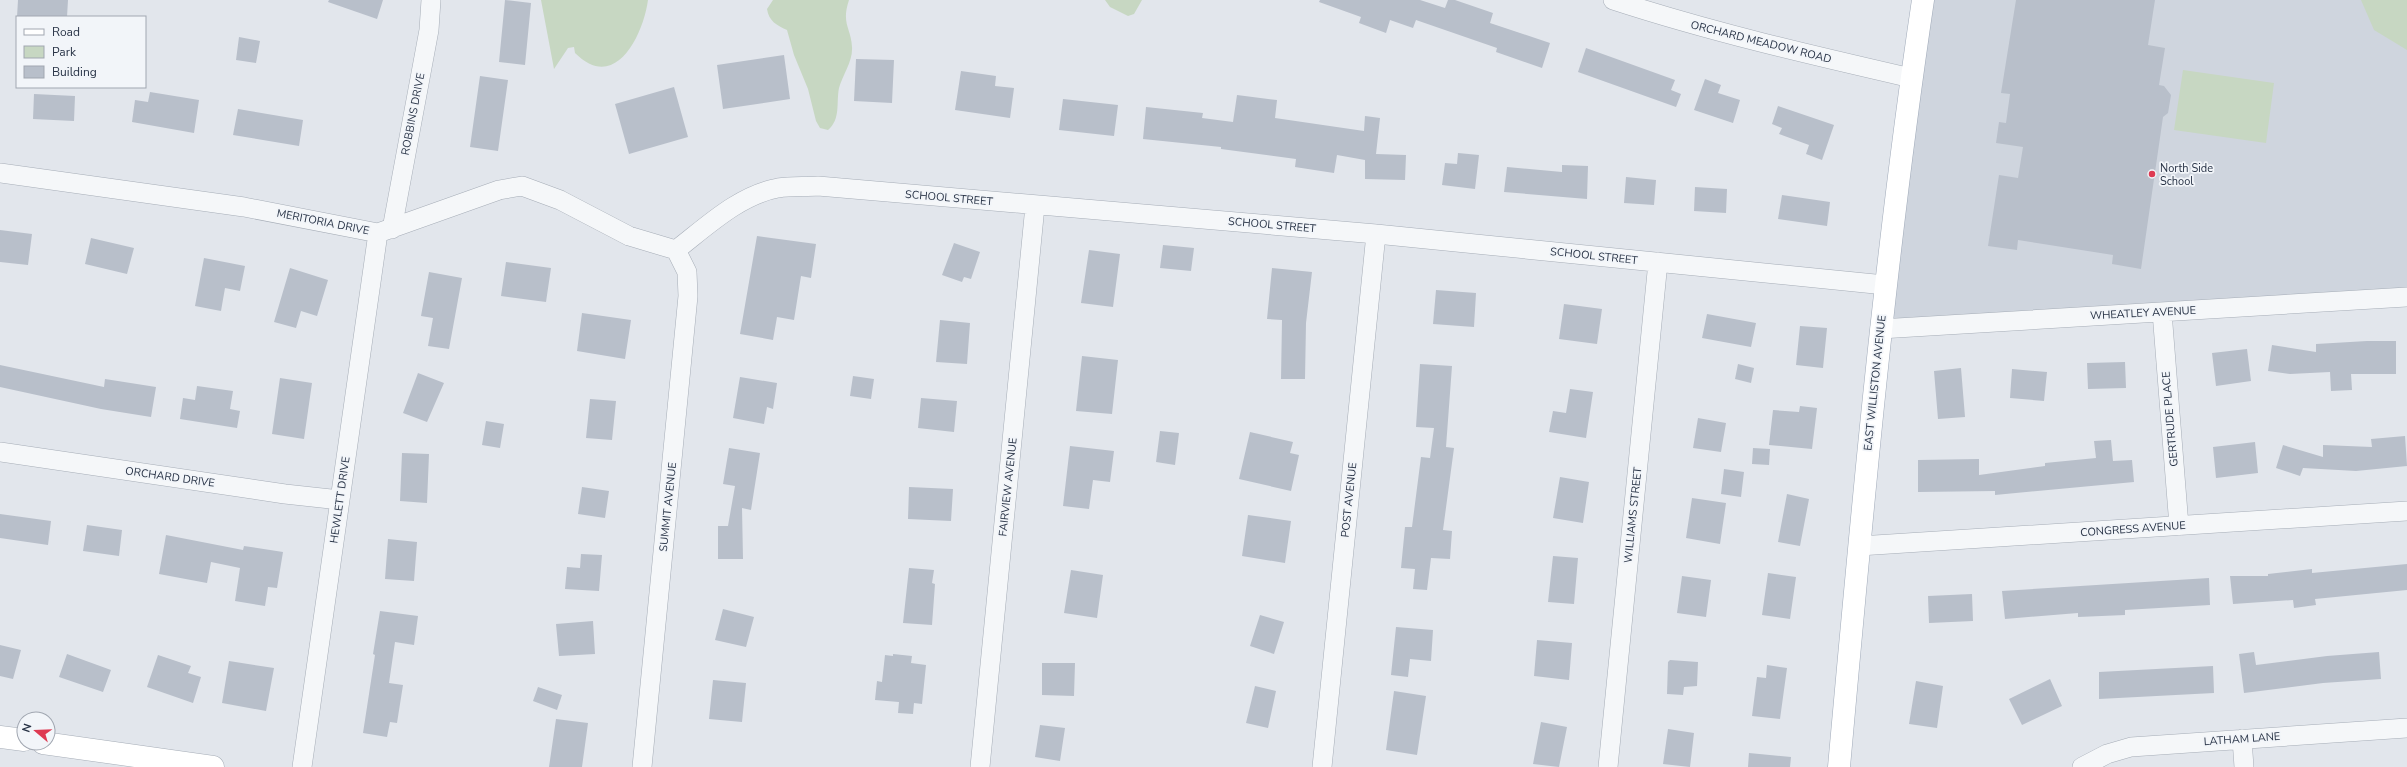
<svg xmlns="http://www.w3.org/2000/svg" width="2407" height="767" viewBox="0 0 2407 767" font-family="'Nunito Sans',sans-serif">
<rect width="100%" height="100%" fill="#e2e6ec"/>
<path fill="#cfd5de" d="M 1923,0 L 2407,0 L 2407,297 L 1880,329 Z"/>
<path fill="#c7d7c2" d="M 541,0 L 648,0 C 643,36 615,93 575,53 L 574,47 L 568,48 L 554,69 Z
M 773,0 L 849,0 C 841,24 851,27 852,47 C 853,61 843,74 839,88 C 836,103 841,119 828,130 L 820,128 L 816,121 L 808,89 L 794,55 L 787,30 C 776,25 769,21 767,9 Z
M 1105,0 L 1142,0 L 1134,14 L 1128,16 L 1110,7 Z
M 2361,0 L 2407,0 L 2407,50 L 2374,30 Z
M 2183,70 L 2274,83 L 2266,143 L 2174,130 Z"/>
<path fill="#b8bfca" d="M 18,0 L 68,0 L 67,17 L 17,17 Z
M 329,0 L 383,0 L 377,19 L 328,2 Z
M 505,0 L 531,3 L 525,65 L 499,62 Z
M 1320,0 L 1420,0 L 1445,8 L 1448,0 L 1455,0 L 1493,13 L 1490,23 L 1550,43 L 1542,68 L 1496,52 L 1497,48 L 1416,20 L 1413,28 L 1390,20 L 1386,33 L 1359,23 L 1361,17 L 1319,2 Z
M 2016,0 L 2155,0 L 2148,45 L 2165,48 L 2159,85 L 2164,86 L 2171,95 L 2168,113 L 2163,117 L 2141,269 L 2112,264 L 2113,255 L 2018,240 L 2017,250 L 1988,246 L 1999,175 L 2018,178 L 2023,147 L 1996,143 L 1999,122 L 2006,123 L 2010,94 L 2001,93 Z
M 239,37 L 260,41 L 256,63 L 236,60 Z
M 1586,48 L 1675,80 L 1671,90 L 1681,94 L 1676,107 L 1578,72 Z
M 784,55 L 790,99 L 723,109 L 717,65 Z
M 856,59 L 894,60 L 892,103 L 854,101 Z
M 961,71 L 996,76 L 995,86 L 1014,88 L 1010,118 L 955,110 Z
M 480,76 L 508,80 L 498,151 L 470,147 Z
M 1705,79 L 1721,85 L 1718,93 L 1740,100 L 1733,123 L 1694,110 Z
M 674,87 L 688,137 L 629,154 L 615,104 Z
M 150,92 L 199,100 L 194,133 L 132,122 L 135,100 L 148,102 Z
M 34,94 L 75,96 L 74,121 L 33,119 Z
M 1237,95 L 1277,100 L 1275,118 L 1364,131 L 1365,116 L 1380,118 L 1376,154 L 1406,155 L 1405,180 L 1365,179 L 1365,160 L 1337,155 L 1334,173 L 1295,167 L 1296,159 L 1221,149 L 1221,147 L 1143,139 L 1146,107 L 1203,113 L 1202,118 L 1233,122 Z
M 1063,99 L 1118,105 L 1114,136 L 1059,130 Z
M 1778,106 L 1834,125 L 1822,160 L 1806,154 L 1809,145 L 1779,134 L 1782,128 L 1772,124 Z
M 238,109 L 303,120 L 299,146 L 233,135 Z
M 1458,153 L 1479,155 L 1475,189 L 1442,185 L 1445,163 L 1457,164 Z
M 1562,165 L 1588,166 L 1587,199 L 1504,192 L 1507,167 L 1562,172 Z
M 1626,177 L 1656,180 L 1654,205 L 1624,203 Z
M 1695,187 L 1727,189 L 1726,213 L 1694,211 Z
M 1782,195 L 1830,202 L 1827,226 L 1778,219 Z
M 0,230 L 32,234 L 28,265 L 0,262 Z
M 757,236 L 816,244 L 811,278 L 801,276 L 794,320 L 777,317 L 773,340 L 740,334 Z
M 91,238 L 134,248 L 127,274 L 85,264 Z
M 954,243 L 980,252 L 971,279 L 964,277 L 962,282 L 942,275 Z
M 1163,245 L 1194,248 L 1191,271 L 1160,268 Z
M 1089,250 L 1120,254 L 1113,307 L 1081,303 Z
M 204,258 L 245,266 L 240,291 L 225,288 L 221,311 L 195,306 Z
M 506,262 L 551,268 L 546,302 L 501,296 Z
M 290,268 L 328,280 L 317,316 L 301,311 L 296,328 L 274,322 Z
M 1272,268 L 1312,272 L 1306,323 L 1305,379 L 1281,379 L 1282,320 L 1267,319 Z
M 429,272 L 462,278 L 449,349 L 428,346 L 433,318 L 421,316 Z
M 1436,290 L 1476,293 L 1474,327 L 1433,324 Z
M 1564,304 L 1602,309 L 1597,344 L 1559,339 Z
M 582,313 L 631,320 L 625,359 L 577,351 Z
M 1707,314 L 1756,323 L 1751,347 L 1702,338 Z
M 940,320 L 970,323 L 967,364 L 936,362 Z
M 1800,326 L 1827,328 L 1823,368 L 1796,365 Z
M 2367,341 L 2396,341 L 2396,374 L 2351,374 L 2352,390 L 2331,391 L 2330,372 L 2290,374 L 2268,371 L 2272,345 L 2316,352 L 2316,344 Z
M 2247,349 L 2251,381 L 2216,386 L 2212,353 Z
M 1082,356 L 1118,360 L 1112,414 L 1076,411 Z
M 2125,362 L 2126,388 L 2088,389 L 2087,363 Z
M 1420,364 L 1452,366 L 1446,447 L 1454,448 L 1443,530 L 1452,531 L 1450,559 L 1431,558 L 1427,590 L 1413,589 L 1415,569 L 1401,568 L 1405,527 L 1412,527 L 1421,457 L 1430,458 L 1434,428 L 1416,427 Z
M 1738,364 L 1754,368 L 1751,383 L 1735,379 Z
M 0,365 L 104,387 L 105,379 L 156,387 L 151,417 L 101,409 L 0,387 Z
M 1961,368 L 1965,417 L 1938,419 L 1934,371 Z
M 2012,369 L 2047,372 L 2044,401 L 2010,398 Z
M 418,373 L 444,383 L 427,422 L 403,413 Z
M 853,376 L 874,379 L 871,399 L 850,396 Z
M 740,377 L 777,383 L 773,409 L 767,407 L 764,424 L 733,418 Z
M 280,378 L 312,383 L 304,439 L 272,434 Z
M 197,386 L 233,391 L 230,409 L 240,411 L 237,428 L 180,419 L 183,398 L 195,400 Z
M 1570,389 L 1593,392 L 1586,438 L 1549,432 L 1553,411 L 1566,413 Z
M 921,398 L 957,401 L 954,432 L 918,428 Z
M 590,399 L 616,401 L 612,440 L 586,438 Z
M 1800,406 L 1817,408 L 1812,449 L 1769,445 L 1773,410 L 1799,412 Z
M 1698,418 L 1726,423 L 1721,452 L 1693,448 Z
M 486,421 L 504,424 L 500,448 L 482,445 Z
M 1160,431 L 1179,433 L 1175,465 L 1156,462 Z
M 1250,432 L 1293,442 L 1290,453 L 1299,455 L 1291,491 L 1239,479 Z
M 2405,436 L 2407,466 L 2356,471 L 2303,468 L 2300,476 L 2276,468 L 2283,445 L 2323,457 L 2323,445 L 2372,447 L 2371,439 Z
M 2111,440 L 2113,461 L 2132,460 L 2134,482 L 1995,495 L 1995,491 L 1918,492 L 1918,460 L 1979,459 L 1979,475 L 2045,466 L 2045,463 L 2096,458 L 2094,441 Z
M 2255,442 L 2258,473 L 2216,478 L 2213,447 Z
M 1070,446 L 1114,451 L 1110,482 L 1093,480 L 1089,509 L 1063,506 Z
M 729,448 L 760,453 L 751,510 L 742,508 L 743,559 L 718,559 L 718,526 L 728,526 L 735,486 L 723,484 Z
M 1753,448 L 1770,449 L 1769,465 L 1752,464 Z
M 402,453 L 429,454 L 427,503 L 400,501 Z
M 1724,469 L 1744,472 L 1741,497 L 1721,494 Z
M 1560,477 L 1589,482 L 1583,523 L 1553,518 Z
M 582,487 L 609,491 L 605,518 L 578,514 Z
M 909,487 L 953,489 L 951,521 L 908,519 Z
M 1787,494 L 1809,499 L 1800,546 L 1778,542 Z
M 1692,498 L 1726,503 L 1720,544 L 1686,538 Z
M 0,514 L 51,521 L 48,545 L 0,538 Z
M 1248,515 L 1291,521 L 1285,563 L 1242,556 Z
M 87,525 L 122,530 L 119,556 L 83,551 Z
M 166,535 L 243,550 L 244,546 L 283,552 L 277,588 L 268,587 L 265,606 L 235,601 L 240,568 L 211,562 L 207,583 L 159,574 Z
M 388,539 L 417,542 L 414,581 L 385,579 Z
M 581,554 L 602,555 L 599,591 L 565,589 L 567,567 L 580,568 Z
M 1553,556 L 1578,558 L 1574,604 L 1548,602 Z
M 2407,564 L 2407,590 L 2315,599 L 2316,605 L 2294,608 L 2293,600 L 2233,604 L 2230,576 L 2268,576 L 2268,574 L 2312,569 L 2312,573 Z
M 909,568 L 934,570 L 932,583 L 935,584 L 932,625 L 903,623 Z
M 1071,570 L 1103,575 L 1097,618 L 1064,613 Z
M 1768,573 L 1796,577 L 1790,619 L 1762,615 Z
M 1682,576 L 1711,580 L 1706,617 L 1677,613 Z
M 2209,578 L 2210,605 L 2125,610 L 2125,615 L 2078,617 L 2078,613 L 2005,619 L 2002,591 Z
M 1972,594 L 1973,621 L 1929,623 L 1928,596 Z
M 723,609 L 754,617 L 746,647 L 715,640 Z
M 380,611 L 418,616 L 414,645 L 395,642 L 389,683 L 403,685 L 397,723 L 390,722 L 387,737 L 363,733 L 375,655 L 373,654 Z
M 1260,615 L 1284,622 L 1274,654 L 1250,646 Z
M 593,621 L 595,654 L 559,656 L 556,624 Z
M 1396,627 L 1433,630 L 1431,661 L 1410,659 L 1408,677 L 1391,675 Z
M 1537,640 L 1572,643 L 1569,680 L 1534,676 Z
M 0,645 L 21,650 L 13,679 L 0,676 Z
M 2254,652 L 2256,665 L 2327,656 L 2379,652 L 2381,679 L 2323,683 L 2244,693 L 2239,654 Z
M 67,654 L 111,670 L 103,692 L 59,677 Z
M 893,654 L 912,656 L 911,663 L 926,665 L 922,704 L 914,703 L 913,714 L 898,713 L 899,702 L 875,700 L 877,681 L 882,682 L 885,655 L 893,656 Z
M 158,655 L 191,666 L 188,673 L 201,677 L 193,703 L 147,687 Z
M 1670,660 L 1698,662 L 1697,686 L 1684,687 L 1683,695 L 1667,694 L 1668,662 Z
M 229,661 L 274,668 L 266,711 L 222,703 Z
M 1042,663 L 1075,663 L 1074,696 L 1042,695 Z
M 1767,665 L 1787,668 L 1780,719 L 1752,716 L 1757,677 L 1766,678 Z
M 2213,666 L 2214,693 L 2099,699 L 2099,672 Z
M 2050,679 L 2062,706 L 2022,725 L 2009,699 Z
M 713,680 L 746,683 L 742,722 L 709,719 Z
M 1916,681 L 1943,686 L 1937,728 L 1909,724 Z
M 1255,686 L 1276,691 L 1268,728 L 1246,723 Z
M 538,687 L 562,695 L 557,710 L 533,701 Z
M 1394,691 L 1426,696 L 1417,755 L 1386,750 Z
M 556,719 L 588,723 L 582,767 L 549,767 Z
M 1541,722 L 1567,727 L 1559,767 L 1533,764 Z
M 1040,725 L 1065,728 L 1060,761 L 1035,757 Z
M 1668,729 L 1694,733 L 1690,767 L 1663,764 Z
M 1749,753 L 1791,757 L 1790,767 L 1748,767 Z"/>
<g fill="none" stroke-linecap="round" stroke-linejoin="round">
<g stroke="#a6adb7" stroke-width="20">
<path id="minor" d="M 1613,0 C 1711,32 1811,55 1911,78
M 0,173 L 244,207 L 378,233 L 499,190 L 522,186 L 560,200 L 629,236 L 676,250
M 392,229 L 429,30 L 431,0
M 676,250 C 706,227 739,195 778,188 C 791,186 805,187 818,186 L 1376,234 L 1885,285
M 2162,312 L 2179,526
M 1880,329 L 2407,297
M 0,452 L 285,494 L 340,500
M 1859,546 L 2407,511
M 2242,739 L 2244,767
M 302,767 L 378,233
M 642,767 L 688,296 L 687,272 L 676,250
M 980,767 L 1035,206
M 1322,767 L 1376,234
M 1608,767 L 1658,262
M 2082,767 L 2107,754 L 2131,747 L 2407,728"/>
</g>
<g stroke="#a6adb7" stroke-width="23">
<path id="secondary" d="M 0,737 L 24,740
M 43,743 L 213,767"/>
</g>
<g stroke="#a0aab9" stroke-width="23">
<path id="primary" d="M 1839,767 C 1862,511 1885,255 1923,0"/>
</g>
<use href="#minor" stroke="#f5f7f9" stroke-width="19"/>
<use href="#secondary" stroke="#fff" stroke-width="22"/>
<use href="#primary" stroke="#fff" stroke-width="22"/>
</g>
<circle fill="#de3a52" stroke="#f2f5f9" stroke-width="1.5" cx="2152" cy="174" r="4"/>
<g text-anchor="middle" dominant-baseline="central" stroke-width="3.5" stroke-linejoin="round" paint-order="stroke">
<g font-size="11" fill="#283346" stroke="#f2f5f9">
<text transform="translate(1761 42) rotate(14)">ORCHARD MEADOW ROAD</text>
<text transform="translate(413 114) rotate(-79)">ROBBINS DRIVE</text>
<text transform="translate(949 198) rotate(5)">SCHOOL STREET</text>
<text transform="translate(323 222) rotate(11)">MERITORIA DRIVE</text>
<text transform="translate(1272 225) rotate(5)">SCHOOL STREET</text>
<text transform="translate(1594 256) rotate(6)">SCHOOL STREET</text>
<text transform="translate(2143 313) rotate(-3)">WHEATLEY AVENUE</text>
<text transform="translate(1875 383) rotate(-84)">EAST WILLISTON AVENUE</text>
<text transform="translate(2170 419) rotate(-95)">GERTRUDE PLACE</text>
<text transform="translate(170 477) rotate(8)">ORCHARD DRIVE</text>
<text transform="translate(1008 487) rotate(-84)">FAIRVIEW AVENUE</text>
<text transform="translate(340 500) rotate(-82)">HEWLETT DRIVE</text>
<text transform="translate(1349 500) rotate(-84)">POST AVENUE</text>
<text transform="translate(668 507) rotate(-84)">SUMMIT AVENUE</text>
<text transform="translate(1633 515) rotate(-84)">WILLIAMS STREET</text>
<text transform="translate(2133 529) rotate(-4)">CONGRESS AVENUE</text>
<text transform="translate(2242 739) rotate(-4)">LATHAM LANE</text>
</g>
<g font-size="11" fill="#283346" stroke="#f2f5f9" text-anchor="start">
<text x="2160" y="168">North Side<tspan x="2160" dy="13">School</tspan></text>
</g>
</g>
<rect x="16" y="16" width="130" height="72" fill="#f2f5f9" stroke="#a1a7b1"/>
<rect x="24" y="29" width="20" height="6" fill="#ffffff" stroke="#a1a7b1"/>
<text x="52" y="36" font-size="12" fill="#283346">Road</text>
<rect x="24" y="46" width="20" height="12" fill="#c7d7c2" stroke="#a1a7b1"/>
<text x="52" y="56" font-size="12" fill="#283346">Park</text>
<rect x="24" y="66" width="20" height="12" fill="#b8bfca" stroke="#a1a7b1"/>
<text x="52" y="76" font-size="12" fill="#283346">Building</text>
<g transform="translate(36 731) rotate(289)"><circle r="19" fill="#f2f5f9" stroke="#a1a7b1"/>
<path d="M0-3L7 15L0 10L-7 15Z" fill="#de3a52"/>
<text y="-6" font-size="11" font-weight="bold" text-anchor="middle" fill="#283346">N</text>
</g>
</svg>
